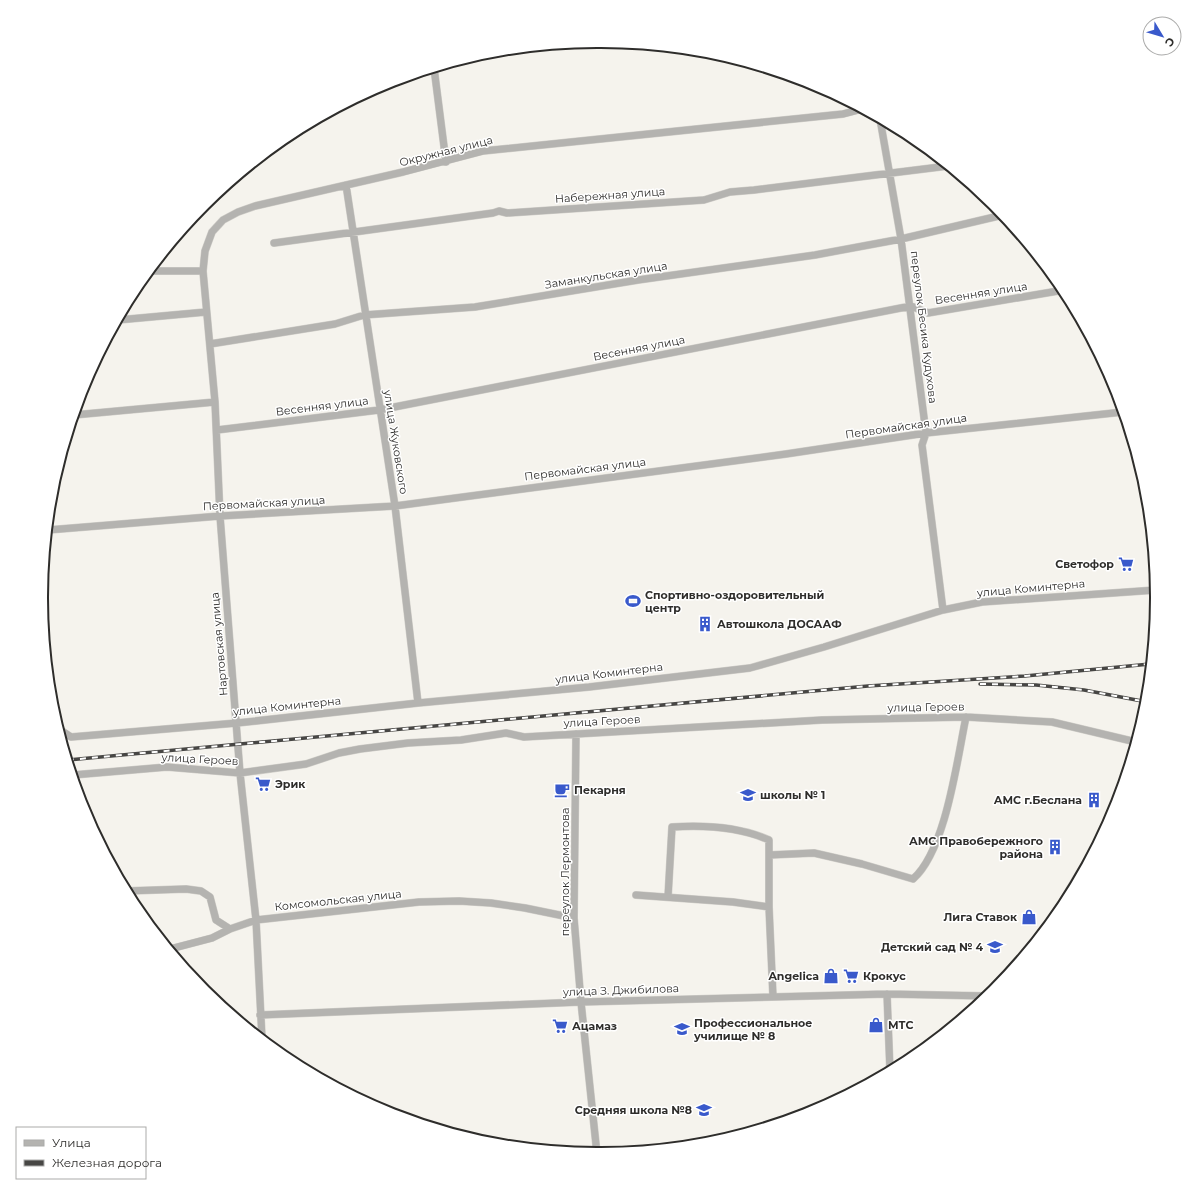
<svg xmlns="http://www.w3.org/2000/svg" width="1198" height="1195" viewBox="0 0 1198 1195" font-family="Montserrat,sans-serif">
<rect width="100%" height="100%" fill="#f5f3ed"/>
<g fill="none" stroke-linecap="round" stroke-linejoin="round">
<g stroke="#d1cfca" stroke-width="8">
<path id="minor" d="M 434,68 L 446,162
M 880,119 L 901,239 L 926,433 L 922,445 L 943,610
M 346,185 L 395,506 L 418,703
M 274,243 L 493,213 L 499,211 L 507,213 L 704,200 L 730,192 L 754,190 L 948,166
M 149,271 L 203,271
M 118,320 L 206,312
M 210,344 L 335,324 L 364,315 L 475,307 L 638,280 L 815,255 L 901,239 L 1003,215
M 74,415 L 215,402
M 217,430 L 379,410 L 911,306 L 928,313 L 1064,290
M 48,530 L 220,516 L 395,506 L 786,454 L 926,433 L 1123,412
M 46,653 L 52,708
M 59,729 L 71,737 L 237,723 L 418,703 L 589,687 L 750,668 L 824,647 L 943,610 L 982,602 L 1156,590
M 576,734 L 574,918 L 581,1002 L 597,1154
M 73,775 L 167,767 L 240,773 L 306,764 L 339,753 L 360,749 L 408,743 L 461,740 L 506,733 L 524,737 L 822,720 L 966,717 L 1052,722 L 1136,742
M 769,855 L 814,853 L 862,864 L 913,879 C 946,850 957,760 966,717
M 126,891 L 186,889 L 201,891 L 210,897 L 216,920 L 230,929 L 256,920 L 419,902 L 459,901 L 491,903 L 525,908 L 574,918
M 636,895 L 733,902 L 769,907
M 668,897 L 672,827 C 703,825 740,827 769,840 L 769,907 L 773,997
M 1048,925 L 1093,850
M 170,949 L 212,938 L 230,929
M 887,994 L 890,1071
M 260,1015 L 581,1002 L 887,994 L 988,996
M 262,1038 L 256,920 L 240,773 L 220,516 L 215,402 L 203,271 L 205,251 L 212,232 L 223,220 L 238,212 L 255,206 L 403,172 L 483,151 L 843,114 L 862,109"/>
</g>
<use href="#minor" stroke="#b4b3b0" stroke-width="7"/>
<g stroke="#474644" stroke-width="3.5">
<path id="rail" d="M 980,684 L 1036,685 L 1084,690 L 1147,702
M 68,760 L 868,686 L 1025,676 L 1150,664"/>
</g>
<use href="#rail" stroke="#fff" stroke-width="2" stroke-dasharray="6" stroke-linecap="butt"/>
</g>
<defs>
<g id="supermarket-bare" transform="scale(1.2)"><path d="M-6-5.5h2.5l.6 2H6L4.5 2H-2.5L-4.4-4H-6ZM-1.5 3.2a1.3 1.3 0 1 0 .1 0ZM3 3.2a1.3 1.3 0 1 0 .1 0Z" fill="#3959cb" stroke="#fff" stroke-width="2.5" paint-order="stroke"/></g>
<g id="stadium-bare" transform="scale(1.2)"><path d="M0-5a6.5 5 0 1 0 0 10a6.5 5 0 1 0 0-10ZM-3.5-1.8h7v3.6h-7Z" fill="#3959cb" stroke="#fff" stroke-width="2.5" paint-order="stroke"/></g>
<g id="building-bare" transform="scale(1.2)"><path d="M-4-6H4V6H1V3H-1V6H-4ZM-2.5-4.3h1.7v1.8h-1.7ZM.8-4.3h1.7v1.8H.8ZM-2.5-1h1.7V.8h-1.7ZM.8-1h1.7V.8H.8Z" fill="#3959cb" stroke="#fff" stroke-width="2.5" paint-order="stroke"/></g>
<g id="cafe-bare" transform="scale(1.2)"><path d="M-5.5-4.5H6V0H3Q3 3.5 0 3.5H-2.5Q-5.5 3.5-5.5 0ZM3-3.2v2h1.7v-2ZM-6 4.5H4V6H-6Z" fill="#3959cb" stroke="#fff" stroke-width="2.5" paint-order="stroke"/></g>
<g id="school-bare" transform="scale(1.2)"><path d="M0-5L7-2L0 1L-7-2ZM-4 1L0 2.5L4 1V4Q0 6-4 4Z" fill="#3959cb" stroke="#fff" stroke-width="2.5" paint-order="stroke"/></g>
<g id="shop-bare" transform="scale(1.2)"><path d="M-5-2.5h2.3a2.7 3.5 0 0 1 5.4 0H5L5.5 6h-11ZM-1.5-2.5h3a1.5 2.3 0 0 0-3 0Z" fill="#3959cb" stroke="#fff" stroke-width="2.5" paint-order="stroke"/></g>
<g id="university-bare" transform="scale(1.2)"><path d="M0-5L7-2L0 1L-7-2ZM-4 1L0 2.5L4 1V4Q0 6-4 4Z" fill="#3959cb" stroke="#fff" stroke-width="2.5" paint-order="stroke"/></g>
</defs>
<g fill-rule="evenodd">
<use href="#supermarket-bare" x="1126" y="564"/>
<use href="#stadium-bare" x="633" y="601"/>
<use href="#building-bare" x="705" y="624"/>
<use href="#supermarket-bare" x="263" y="784"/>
<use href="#cafe-bare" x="562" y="790"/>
<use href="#school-bare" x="748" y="795"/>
<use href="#building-bare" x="1094" y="800"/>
<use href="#building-bare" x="1055" y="847"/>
<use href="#shop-bare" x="1029" y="917"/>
<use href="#school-bare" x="995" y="947"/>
<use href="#shop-bare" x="831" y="976"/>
<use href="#supermarket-bare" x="851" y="976"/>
<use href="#shop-bare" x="876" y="1025"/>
<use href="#supermarket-bare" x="560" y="1026"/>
<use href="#university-bare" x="682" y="1029"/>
<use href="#school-bare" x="704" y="1110"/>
</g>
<g text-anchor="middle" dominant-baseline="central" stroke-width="3" stroke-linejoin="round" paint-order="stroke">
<g font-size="11" fill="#2e2d2b" stroke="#fff">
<text transform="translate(446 151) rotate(-14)">Окружная улица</text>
<text transform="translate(610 195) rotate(-4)">Набережная улица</text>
<text transform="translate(606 275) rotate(-9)">Заманкульская улица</text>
<text transform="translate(981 293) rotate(-9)">Весенняя улица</text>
<text transform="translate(924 327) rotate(83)">переулок Бесика Кудухова</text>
<text transform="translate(639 348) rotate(-11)">Весенняя улица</text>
<text transform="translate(322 406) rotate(-7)">Весенняя улица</text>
<text transform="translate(906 426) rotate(-8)">Первомайская улица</text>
<text transform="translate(396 442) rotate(81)">улица Жуковского</text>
<text transform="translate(585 469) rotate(-7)">Первомайская улица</text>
<text transform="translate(264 503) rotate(-3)">Первомайская улица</text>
<text transform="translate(1031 588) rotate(-5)">улица Коминтерна</text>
<text transform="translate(219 644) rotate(-95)">Нартовская улица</text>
<text transform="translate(609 673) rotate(-7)">улица Коминтерна</text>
<text transform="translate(287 706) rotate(-6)">улица Коминтерна</text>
<text transform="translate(926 707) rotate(-1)">улица Героев</text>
<text transform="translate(602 721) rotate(-3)">улица Героев</text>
<text transform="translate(200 759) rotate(3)">улица Героев</text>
<text transform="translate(565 872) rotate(-90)">переулок Лермонтова</text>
<text transform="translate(338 900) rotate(-6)">Комсомольская улица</text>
<text transform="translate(621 990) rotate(-2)">улица З. Джибилова</text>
</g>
<g font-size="11" font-weight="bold" fill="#2e2d2b" stroke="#fff" text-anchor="start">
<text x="1114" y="564" text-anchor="end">Светофор</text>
<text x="645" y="595">Спортивно-оздоровительный<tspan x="645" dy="13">центр</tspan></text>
<text x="717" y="624">Автошкола ДОСААФ</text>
<text x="275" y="784">Эрик</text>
<text x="574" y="790">Пекарня</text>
<text x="760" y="795">школы № 1</text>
<text x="1082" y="800" text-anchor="end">АМС г.Беслана</text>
<text x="1043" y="841" text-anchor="end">АМС Правобережного<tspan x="1043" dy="13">района</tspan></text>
<text x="1017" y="917" text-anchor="end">Лига Ставок</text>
<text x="983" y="947" text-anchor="end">Детский сад № 4</text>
<text x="819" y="976" text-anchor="end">Angelica</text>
<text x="863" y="976">Крокус</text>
<text x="694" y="1023">Профессиональное<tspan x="694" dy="13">училище № 8</tspan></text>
<text x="888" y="1025">МТС</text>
<text x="572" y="1026">Ацамаз</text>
<text x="692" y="1110" text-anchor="end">Средняя школа №8</text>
</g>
</g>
<path d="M0 0H1198V1195H0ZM597 48H601A549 549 0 0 1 1150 597V598A549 549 0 0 1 601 1147H597A549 549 0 0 1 48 598V597A549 549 0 0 1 597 48Z" fill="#fff" fill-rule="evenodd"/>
<path fill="none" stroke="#2e2d2b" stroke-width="2" d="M597 48H601A549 549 0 0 1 1150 597V598A549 549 0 0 1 601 1147H597A549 549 0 0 1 48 598V597A549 549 0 0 1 597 48Z"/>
<rect x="16" y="1127" width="130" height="52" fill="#ffffff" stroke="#ababaa"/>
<rect x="24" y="1140" width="20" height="6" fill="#b4b3b0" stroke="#ababaa"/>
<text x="52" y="1147" font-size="12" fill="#2e2d2b">Улица</text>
<rect x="24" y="1160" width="20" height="6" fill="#474644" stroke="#ababaa"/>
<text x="52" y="1167" font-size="12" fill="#2e2d2b">Железная дорога</text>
<g transform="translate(1162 36) rotate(128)"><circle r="19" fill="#ffffff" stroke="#ababaa"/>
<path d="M0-3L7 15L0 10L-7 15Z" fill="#3959cb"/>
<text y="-6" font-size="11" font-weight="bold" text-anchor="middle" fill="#2e2d2b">С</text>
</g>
</svg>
